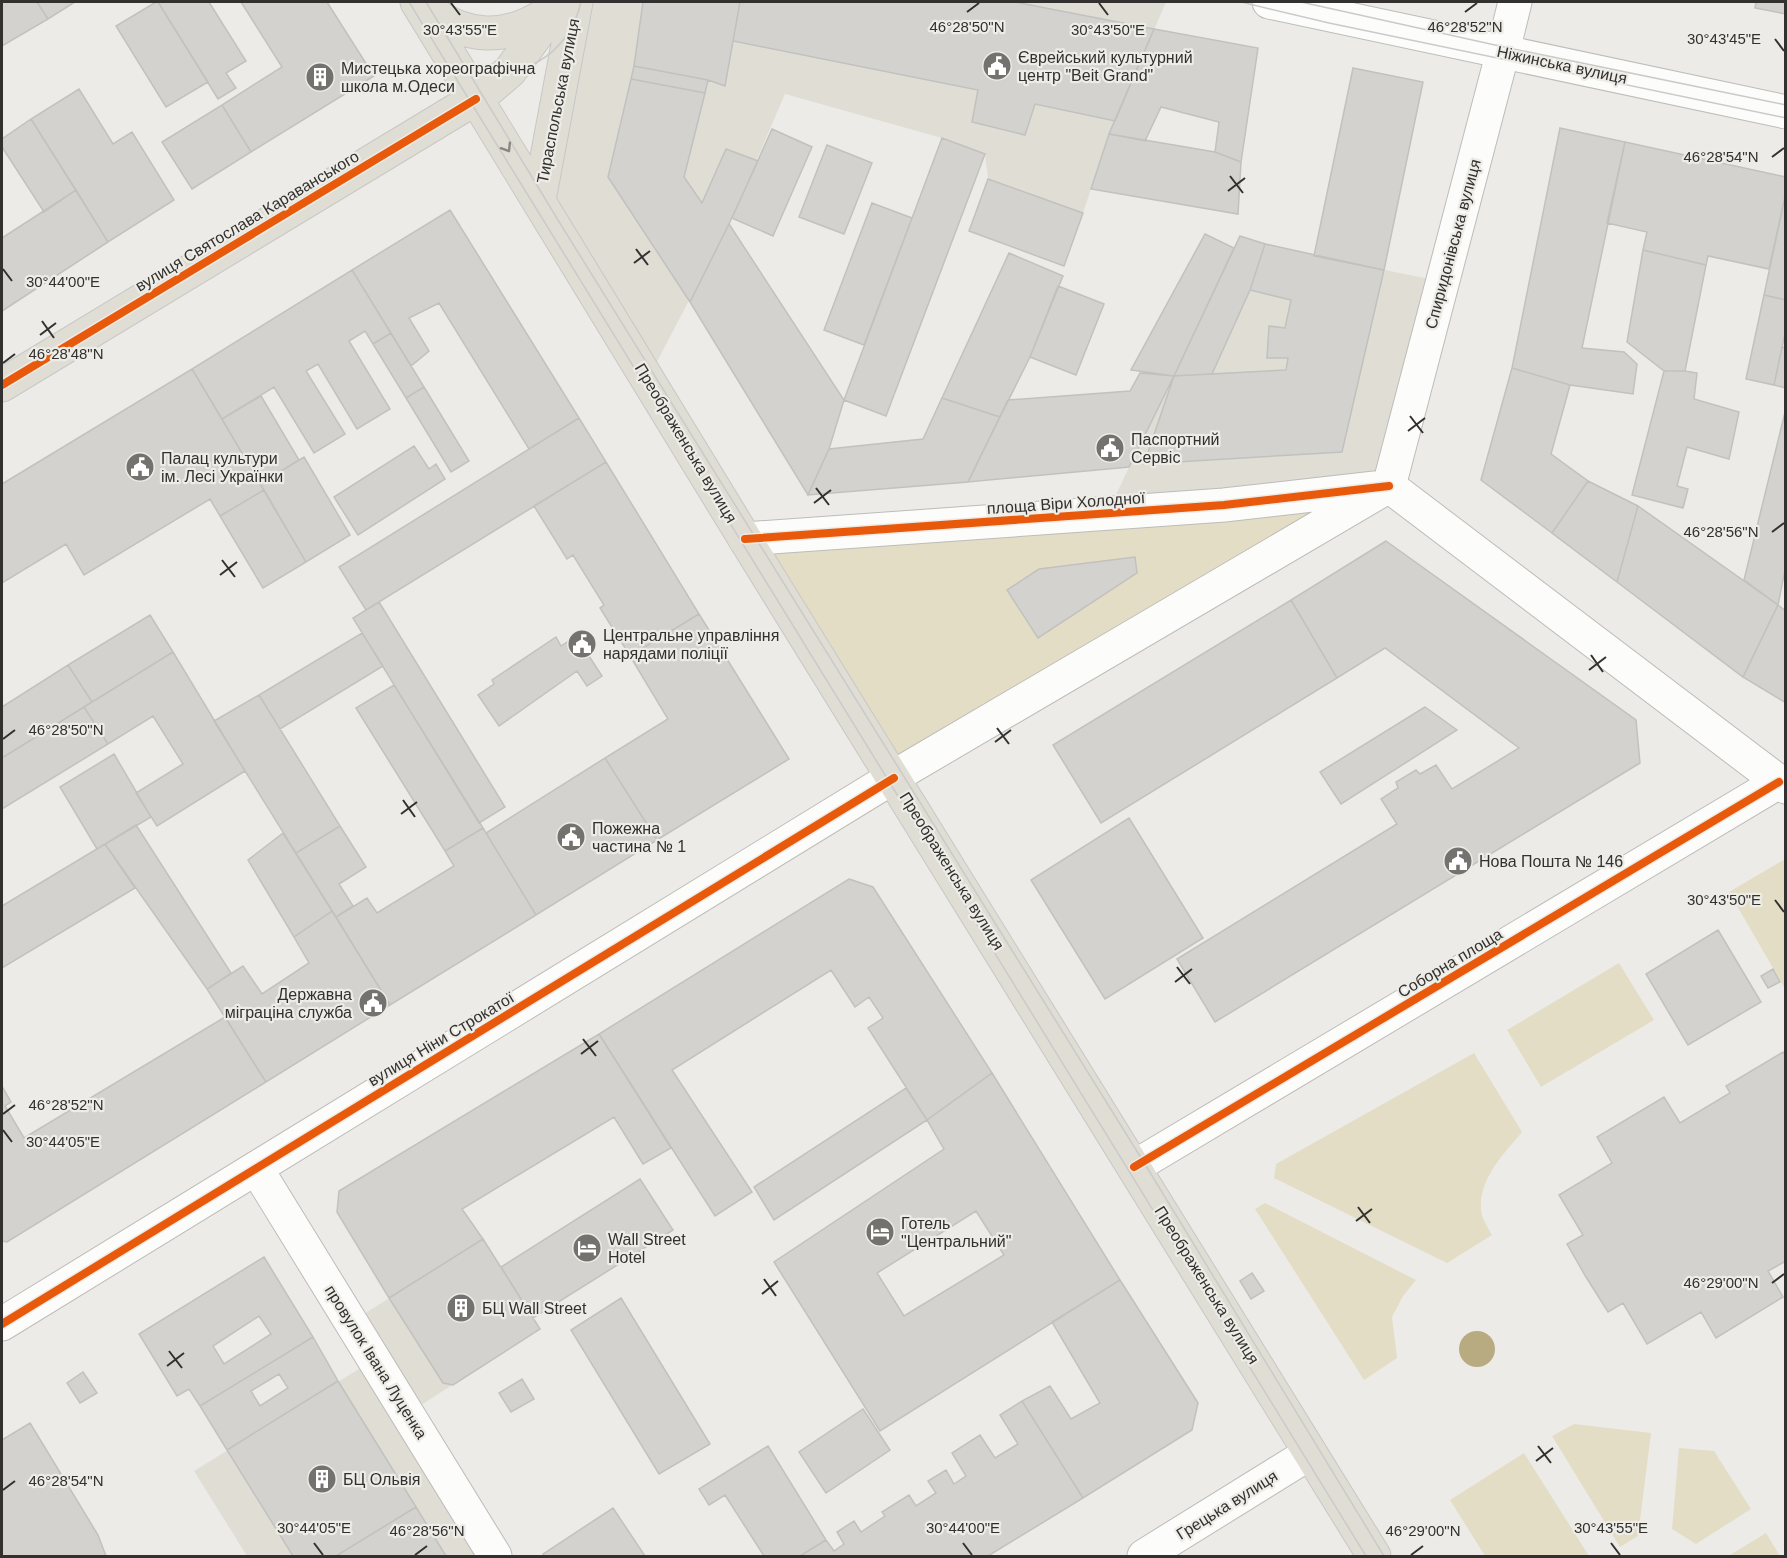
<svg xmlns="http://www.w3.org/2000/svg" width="1787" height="1558" viewBox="0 0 1787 1558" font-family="Arial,sans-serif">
<rect width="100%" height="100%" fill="#ecebe7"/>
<path fill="#dfddd4" d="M 579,2 L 1166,2 L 1109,134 L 1083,213 L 988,179 L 985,154 L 942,138 L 785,94 L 729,224 L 651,373 L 546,201 Z
M 1240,236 L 1314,256 L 1440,281 L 1387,485 L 1111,505 Z
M 483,1239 L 540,1329 L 410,1412 L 353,1321 Z
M 367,1364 L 486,1556 L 247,1556 L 194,1471 Z"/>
<path fill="#e4ddc5" d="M 1389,486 L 894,778 L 745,539 Z
M 1785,859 L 1786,988 L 1785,989 L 1729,892 Z
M 1619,963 L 1654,1020 L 1541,1087 L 1507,1030 Z
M 1474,1053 L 1522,1132 C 1504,1154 1479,1178 1481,1209 C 1481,1217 1488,1228 1492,1235 L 1447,1263 L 1274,1178 L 1276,1164 Z
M 1265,1203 L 1416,1280 L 1403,1296 L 1392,1317 L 1397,1358 L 1364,1380 L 1255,1209 Z
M 1574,1424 L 1651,1433 L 1638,1536 L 1620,1547 L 1552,1436 Z
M 1679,1448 L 1714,1451 L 1751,1509 L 1696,1544 L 1672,1529 Z
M 1524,1453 L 1589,1556 L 1485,1556 L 1450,1500 Z
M 1766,1533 L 1780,1556 L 1729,1556 L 1730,1555 Z"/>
<path fill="#b8ab81" d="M1459 1349a18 18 0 1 1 36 0a18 18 0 1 1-36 0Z"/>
<path fill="#d3d2cf" stroke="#c1c1be" stroke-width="1.5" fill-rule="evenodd" d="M 2,2 L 37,2 L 48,19 L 2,46 Z
M 37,2 L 75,2 L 48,19 Z
M 156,2 L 158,2 L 208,82 L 166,107 L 116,26 Z
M 158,2 L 209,2 L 246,61 L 226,73 L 236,88 L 218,99 Z
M 241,2 L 327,2 L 374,76 L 251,152 L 222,105 L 282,67 Z
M 643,2 L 740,2 L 725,86 L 708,80 L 634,66 Z
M 740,2 L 1015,2 L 1154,29 L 1115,121 L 1035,104 L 1025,135 L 972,122 L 978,90 L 733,41 Z
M 1756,2 L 1786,2 L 1786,14 L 1755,8 Z
M 1154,29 L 1258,48 L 1241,162 L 1215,152 L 1219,122 L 1161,107 L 1145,141 L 1109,134 Z
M 634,66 L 708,80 L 705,93 L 631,79 Z
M 1353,68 L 1423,82 L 1384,270 L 1314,256 Z
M 631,79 L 705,93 L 684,177 L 702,203 L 726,149 L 758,161 L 729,224 L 690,302 L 608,177 Z
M 79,89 L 113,144 L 132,132 L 174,200 L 108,242 L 31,119 Z
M 222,105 L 251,152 L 192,189 L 162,142 Z
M 31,119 L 76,190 L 44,212 L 2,147 L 2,139 Z
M 1560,128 L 1625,142 L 1582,348 L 1624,352 L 1637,364 L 1633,394 L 1570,385 L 1512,368 Z
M 772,129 L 812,147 L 773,236 L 732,218 Z
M 1109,134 L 1215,152 L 1241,162 L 1238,214 L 1091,189 Z
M 942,138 L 985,154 L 886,416 L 844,400 Z
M 1625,142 L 1786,177 L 1786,192 L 1769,269 L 1708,256 L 1706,265 L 1643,250 L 1647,232 L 1607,223 Z
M 827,145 L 872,163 L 844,234 L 799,217 Z
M 988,179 L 1083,213 L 1064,266 L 969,231 Z
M 76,190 L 108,242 L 2,311 L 2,238 Z
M 1786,192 L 1786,300 L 1764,295 Z
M 872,203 L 912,218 L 864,345 L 824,330 Z
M 450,210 L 579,418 L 529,449 L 439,303 L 409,318 L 429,351 L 411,366 L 352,270 Z
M 729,224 L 844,400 L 829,449 L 808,495 L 690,302 Z
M 1205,234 L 1234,248 L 1174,376 L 1131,370 Z
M 1240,236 L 1265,244 L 1250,290 L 1212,374 L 1174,376 Z
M 1265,244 L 1384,270 L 1342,452 L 1144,464 L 1174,376 L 1286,370 L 1288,358 L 1267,358 L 1269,326 L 1285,328 L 1291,300 L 1250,290 Z
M 1643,250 L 1706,265 L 1685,371 L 1664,371 L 1627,342 Z
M 1009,253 L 1063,276 L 1030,357 L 1000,417 L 942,398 Z
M 352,270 L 391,333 L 373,344 L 365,331 L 349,341 L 390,409 L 357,429 L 318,364 L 306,371 L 345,434 L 314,453 L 274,387 L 222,419 L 192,369 Z
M 1058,286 L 1104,304 L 1076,375 L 1030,357 Z
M 1764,295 L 1786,300 L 1786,329 L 1774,385 L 1746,379 Z
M 391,333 L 424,387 L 406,398 L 373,344 Z
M 1782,347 L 1786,348 L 1786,388 L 1774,385 Z
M 1512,368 L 1570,385 L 1551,454 L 1588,481 L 1552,533 L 1481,480 Z
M 192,369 L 264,490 L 220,516 L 210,499 L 84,575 L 66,544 L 2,583 L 2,484 Z
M 1664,371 L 1685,371 L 1697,373 L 1694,399 L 1739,412 L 1729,459 L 1687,447 L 1677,486 L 1688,489 L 1683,508 L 1632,495 Z
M 1140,373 L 1174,376 L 1129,467 L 968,482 L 1008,400 L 1130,391 Z
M 424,387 L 469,461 L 451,472 L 406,398 Z
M 261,396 L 299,460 L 260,484 L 222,419 Z
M 942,398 L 1000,417 L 968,482 L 808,495 L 829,449 L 923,439 Z
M 1786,408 L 1786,565 L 1778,605 L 1744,580 Z
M 579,418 L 606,462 L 366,610 L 339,567 Z
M 414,446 L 429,469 L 436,464 L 445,479 L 358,535 L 334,497 Z
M 304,457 L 350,535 L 306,562 L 260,484 Z
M 606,462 L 699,614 L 630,656 L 600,608 L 604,605 L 573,555 L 567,559 L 534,506 Z
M 1588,481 L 1638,506 L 1617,582 L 1552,533 Z
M 264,490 L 306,562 L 263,588 L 220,516 Z
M 1638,506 L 1778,605 L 1743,677 L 1617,582 Z
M 1386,541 L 1636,720 L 1640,763 L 1215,1022 L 1177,959 L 1397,824 L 1381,799 L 1398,788 L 1396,782 L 1416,770 L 1420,774 L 1436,765 L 1452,789 L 1519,748 L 1385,648 L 1337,678 L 1291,600 Z
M 1135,557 L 1137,573 L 1038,638 L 1007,590 L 1039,569 Z
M 1291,600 L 1337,678 L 1101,823 L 1053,745 Z
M 379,602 L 505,807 L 479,823 L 353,618 Z
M 1778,605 L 1786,611 L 1786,703 L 1743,677 Z
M 699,614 L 789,759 L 657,840 L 605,758 L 668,719 L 630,656 Z
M 150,615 L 173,652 L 92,702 L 68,665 Z
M 362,633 L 383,666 L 280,729 L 259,695 Z
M 576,636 L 602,676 L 587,686 L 577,671 L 499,726 L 478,695 L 494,684 L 492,680 L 556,637 L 561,646 Z
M 173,652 L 245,771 L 157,826 L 136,793 L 183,764 L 153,716 L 108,744 L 84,707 Z
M 68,665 L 92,702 L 2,758 L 2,707 Z
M 394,685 L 483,828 L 445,851 L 356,708 Z
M 259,695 L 340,826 L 296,853 L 214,721 Z
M 84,707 L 108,744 L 2,809 L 2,758 Z
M 1425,707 L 1457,730 L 1341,804 L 1320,772 Z
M 114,754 L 151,817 L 97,849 L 60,787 Z
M 605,758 L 657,840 L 536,915 L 486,833 Z
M 1129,818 L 1203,938 L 1105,999 L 1031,880 Z
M 136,825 L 231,973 L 207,989 L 105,844 Z
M 340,826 L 366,867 L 339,884 L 353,906 L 336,917 L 296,853 Z
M 483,828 L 536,915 L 390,1005 L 336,917 L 367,898 L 377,913 L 454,866 L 445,851 Z
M 283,833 L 332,911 L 294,937 L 248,860 Z
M 105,844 L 135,888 L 2,968 L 2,906 Z
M 849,879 L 873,887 L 992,1073 L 927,1120 L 868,1028 L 883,1018 L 869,997 L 855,1007 L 831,970 L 672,1070 L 752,1192 L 715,1216 L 599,1034 Z
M 332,911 L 390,1005 L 266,1082 L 207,989 L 243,966 L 262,994 L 309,963 L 294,937 Z
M 1718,930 L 1761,1002 L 1688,1045 L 1646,974 Z
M 1773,969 L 1780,982 L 1768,988 L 1761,976 Z
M 225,1017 L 266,1082 L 7,1242 L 2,1241 L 2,1086 L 11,1102 L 5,1106 L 24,1138 Z
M 599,1034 L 671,1148 L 643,1164 L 614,1117 L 462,1209 L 483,1239 L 389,1298 L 337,1212 L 339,1191 Z
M 1783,1052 L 1786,1056 L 1786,1261 L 1768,1271 L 1783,1297 L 1716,1338 L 1701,1312 L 1647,1344 L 1623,1303 L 1608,1312 L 1586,1277 L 1567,1244 L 1583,1235 L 1559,1195 L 1612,1163 L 1597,1137 L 1664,1097 L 1680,1123 L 1730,1093 L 1726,1086 Z
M 992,1073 L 1120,1280 L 880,1431 L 774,1262 L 944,1149 L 927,1120 ZM 976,1211 L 1004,1255 L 904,1316 L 877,1273 Z
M 906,1088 L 927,1120 L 774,1220 L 754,1187 Z
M 640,1179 L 673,1230 L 533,1318 L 501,1267 Z
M 483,1239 L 540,1329 L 453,1385 L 443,1383 L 389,1298 Z
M 264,1257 L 313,1337 L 200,1406 L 189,1389 L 177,1396 L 139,1334 ZM 259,1316 L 271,1334 L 224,1364 L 213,1346 Z
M 1252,1273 L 1264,1291 L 1251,1299 L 1240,1281 Z
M 1120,1280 L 1198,1403 L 1192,1430 L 1083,1498 L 1022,1401 L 1050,1386 L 1071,1419 L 1100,1403 L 1052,1322 Z
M 621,1298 L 710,1444 L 659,1474 L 571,1330 Z
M 313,1337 L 338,1381 L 227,1450 L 200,1406 ZM 279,1374 L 288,1388 L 260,1406 L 251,1391 Z
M 83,1372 L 97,1393 L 80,1403 L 67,1383 Z
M 522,1379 L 534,1399 L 511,1412 L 499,1393 Z
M 338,1381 L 416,1507 L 336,1556 L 293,1556 L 227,1450 Z
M 1022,1401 L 1083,1498 L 988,1556 L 800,1556 L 826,1540 L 834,1551 L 844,1544 L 837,1532 L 854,1521 L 861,1532 L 885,1516 L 882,1512 L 909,1495 L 916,1506 L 936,1493 L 928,1481 L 946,1470 L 954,1484 L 966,1476 L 952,1453 L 980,1435 L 995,1458 L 1018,1444 L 1000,1415 Z
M 863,1409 L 890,1450 L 826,1493 L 799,1452 Z
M 30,1423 L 98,1535 L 106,1556 L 2,1556 L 2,1440 Z
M 768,1446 L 826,1540 L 800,1556 L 764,1556 L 725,1495 L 709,1505 L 699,1489 Z
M 416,1507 L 446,1556 L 336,1556 Z
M 613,1508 L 645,1556 L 545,1556 L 543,1554 Z"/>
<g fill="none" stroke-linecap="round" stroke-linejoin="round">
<g stroke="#bdbcb9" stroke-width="35">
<path id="minor" d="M 1269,2 L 1786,112
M 1389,486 L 1501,59 L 1515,2
M 1389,486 L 1786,787
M 745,539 L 1224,505 L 1375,488
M 1134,1167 L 1779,782
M 256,1168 L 495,1556
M 2,1324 L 900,773 L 1389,486
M 1144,1556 L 1310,1453"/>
</g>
<g stroke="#c7c7c5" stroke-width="35">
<path id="major" d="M 417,2 L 745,539 L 1374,1556
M 422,5 C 464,41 508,42 552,10
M 539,200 L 576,2
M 2,385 L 483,94 L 510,71 L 555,9"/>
</g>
<use href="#minor" stroke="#fcfcfb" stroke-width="33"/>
<use href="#major" stroke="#e0ddd5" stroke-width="33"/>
<path stroke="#cacac9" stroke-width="1.5" d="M 409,2 L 1366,1556
M 426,2 L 561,225 L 1143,1161 L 1384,1556
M 1241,2 L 1329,23 L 1786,118
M 1301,2 L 1504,47 L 1786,105
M 463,65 C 516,87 569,56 581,2"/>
<g stroke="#edece6" stroke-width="11">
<path id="cycleway" d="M 2,385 L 476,99
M 745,539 L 1224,505 L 1389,486
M 1134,1167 L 1779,782
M 2,1324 L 894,778"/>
</g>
<use href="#cycleway" stroke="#e8590c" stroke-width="8"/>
</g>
<defs><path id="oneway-chevron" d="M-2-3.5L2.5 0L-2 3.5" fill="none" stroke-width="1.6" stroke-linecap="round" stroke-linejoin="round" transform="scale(1.5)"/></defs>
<use stroke="#898782" href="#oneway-chevron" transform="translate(507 148) rotate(58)"/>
<path fill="none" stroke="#32312f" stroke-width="2" d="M 451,3 L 460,15M 1099,3 L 1108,15M 967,12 L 979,3M 1465,12 L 1477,3M 1775,39 L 1784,51M 1772,157 L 1784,148M 1230,176 L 1243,193M 1228,191 L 1245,178M 636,249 L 648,265M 634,263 L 650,251M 3,269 L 12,281M 42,321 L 54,338M 40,335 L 56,323M 3,363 L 15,354M 1410,416 L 1423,433M 1408,431 L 1425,418M 816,488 L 829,505M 814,503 L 831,490M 1772,532 L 1784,523M 222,560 L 235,577M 220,575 L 237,562M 1591,655 L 1603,672M 1589,670 L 1606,657M 997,728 L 1009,744M 3,739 L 15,730M 995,742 L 1011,730M 403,800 L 415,817M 401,814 L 417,802M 1775,900 L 1784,912M 1177,967 L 1190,984M 1175,982 L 1192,969M 583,1039 L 596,1056M 581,1054 L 598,1041M 3,1114 L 15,1105M 3,1130 L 12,1142M 1358,1207 L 1370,1223M 1356,1221 L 1372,1209M 764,1279 L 776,1296M 1772,1283 L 1784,1274M 762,1294 L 778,1281M 169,1351 L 182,1368M 167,1366 L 184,1353M 1538,1446 L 1551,1463M 1536,1461 L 1553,1448M 3,1490 L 15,1481M 314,1543 L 323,1555M 963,1543 L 972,1555M 1611,1543 L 1620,1555M 415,1555 L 427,1546M 1411,1555 L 1423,1546"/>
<defs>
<g id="civic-disc" transform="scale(1.5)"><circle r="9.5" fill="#73726f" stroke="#edece6"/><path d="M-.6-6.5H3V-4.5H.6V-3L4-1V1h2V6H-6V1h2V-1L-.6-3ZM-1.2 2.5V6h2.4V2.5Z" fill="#fff"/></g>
<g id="building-disc" transform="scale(1.5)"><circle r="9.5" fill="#73726f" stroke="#edece6"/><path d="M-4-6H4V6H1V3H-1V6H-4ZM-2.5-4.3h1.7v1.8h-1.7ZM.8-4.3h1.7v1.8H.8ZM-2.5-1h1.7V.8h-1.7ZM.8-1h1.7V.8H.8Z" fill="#fff"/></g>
<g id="hotel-disc" transform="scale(1.5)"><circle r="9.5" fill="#73726f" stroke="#edece6"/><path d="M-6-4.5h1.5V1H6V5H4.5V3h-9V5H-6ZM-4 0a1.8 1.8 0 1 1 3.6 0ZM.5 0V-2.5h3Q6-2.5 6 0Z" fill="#fff"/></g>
</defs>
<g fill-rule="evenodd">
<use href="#civic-disc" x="997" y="66"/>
<use href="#building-disc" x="320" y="77"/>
<use href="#civic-disc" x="1110" y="448"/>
<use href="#civic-disc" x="140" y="467"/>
<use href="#civic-disc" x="582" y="644"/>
<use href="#civic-disc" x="571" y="837"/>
<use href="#civic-disc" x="1458" y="861"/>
<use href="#civic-disc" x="373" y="1003"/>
<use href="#hotel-disc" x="880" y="1232"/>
<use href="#hotel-disc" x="587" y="1248"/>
<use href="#building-disc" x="461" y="1308"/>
<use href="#building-disc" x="322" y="1479"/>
</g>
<g text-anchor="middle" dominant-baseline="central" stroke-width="4.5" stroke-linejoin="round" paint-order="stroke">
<g font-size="16" fill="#32312f" stroke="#edece6" text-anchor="start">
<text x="1018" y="57">Єврейський культурний<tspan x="1018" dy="18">центр "Beit Grand"</tspan></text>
<text x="341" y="68">Мистецька хореографічна<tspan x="341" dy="18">школа м.Одеси</tspan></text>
<text x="1131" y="439">Паспортний<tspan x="1131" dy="18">Сервіс</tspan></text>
<text x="161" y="458">Палац культури<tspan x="161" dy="18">ім. Лесі Українки</tspan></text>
<text x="603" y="635">Центральне управління<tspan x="603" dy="18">нарядами поліції</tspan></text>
<text x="592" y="828">Пожежна<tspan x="592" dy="18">частина № 1</tspan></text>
<text x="1479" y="861">Нова Пошта № 146</text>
<text x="352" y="994" text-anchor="end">Державна<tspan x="352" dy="18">міграціна служба</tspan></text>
<text x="901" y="1223">Готель<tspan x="901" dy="18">"Центральний"</tspan></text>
<text x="608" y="1239">Wall Street<tspan x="608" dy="18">Hotel</tspan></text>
<text x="482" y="1308">БЦ Wall Street</text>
<text x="343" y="1479">БЦ Ольвія</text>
</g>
<g font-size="16" fill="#32312f" stroke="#edece6">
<text transform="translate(1562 65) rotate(12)">Ніжинська вулиця</text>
<text transform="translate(558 101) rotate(-79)">Тираспольська вулиця</text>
<text transform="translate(247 221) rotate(-31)">вулиця Святослава Караванського</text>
<text transform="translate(1453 244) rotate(-75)">Спиридонівська вулиця</text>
<text transform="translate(686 443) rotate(59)">Преображенська вулиця</text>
<text transform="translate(1066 503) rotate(-4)">площа Віри Холодної</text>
<text transform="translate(952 871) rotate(58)">Преображенська вулиця</text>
<text transform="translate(1450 963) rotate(-31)">Соборна площа</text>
<text transform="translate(441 1039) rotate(-31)">вулиця Ніни Строкатої</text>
<text transform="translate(1207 1285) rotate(58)">Преображенська вулиця</text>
<text transform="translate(376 1362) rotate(58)">провулок Івана Луценка</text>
<text transform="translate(1227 1505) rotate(-32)">Грецька вулиця</text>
</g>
</g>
<g font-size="15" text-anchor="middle" fill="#32312f" stroke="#edece6" stroke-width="4.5" stroke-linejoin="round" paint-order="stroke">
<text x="967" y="32">46°28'50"N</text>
<text x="1465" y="32">46°28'52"N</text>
<text x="460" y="35">30°43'55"E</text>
<text x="1108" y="35">30°43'50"E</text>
<text x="1724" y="44">30°43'45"E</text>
<text x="1721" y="162">46°28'54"N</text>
<text x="63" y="287">30°44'00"E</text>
<text x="66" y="359">46°28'48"N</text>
<text x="1721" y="537">46°28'56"N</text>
<text x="66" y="735">46°28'50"N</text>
<text x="1724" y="905">30°43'50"E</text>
<text x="66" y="1110">46°28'52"N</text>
<text x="63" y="1147">30°44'05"E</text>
<text x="1721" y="1288">46°29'00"N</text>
<text x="66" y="1486">46°28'54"N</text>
<text x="314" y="1533">30°44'05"E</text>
<text x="963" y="1533">30°44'00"E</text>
<text x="1611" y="1533">30°43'55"E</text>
<text x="427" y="1536">46°28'56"N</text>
<text x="1423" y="1536">46°29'00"N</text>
</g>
<rect width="1787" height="1558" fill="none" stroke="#32312f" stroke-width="6"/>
</svg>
